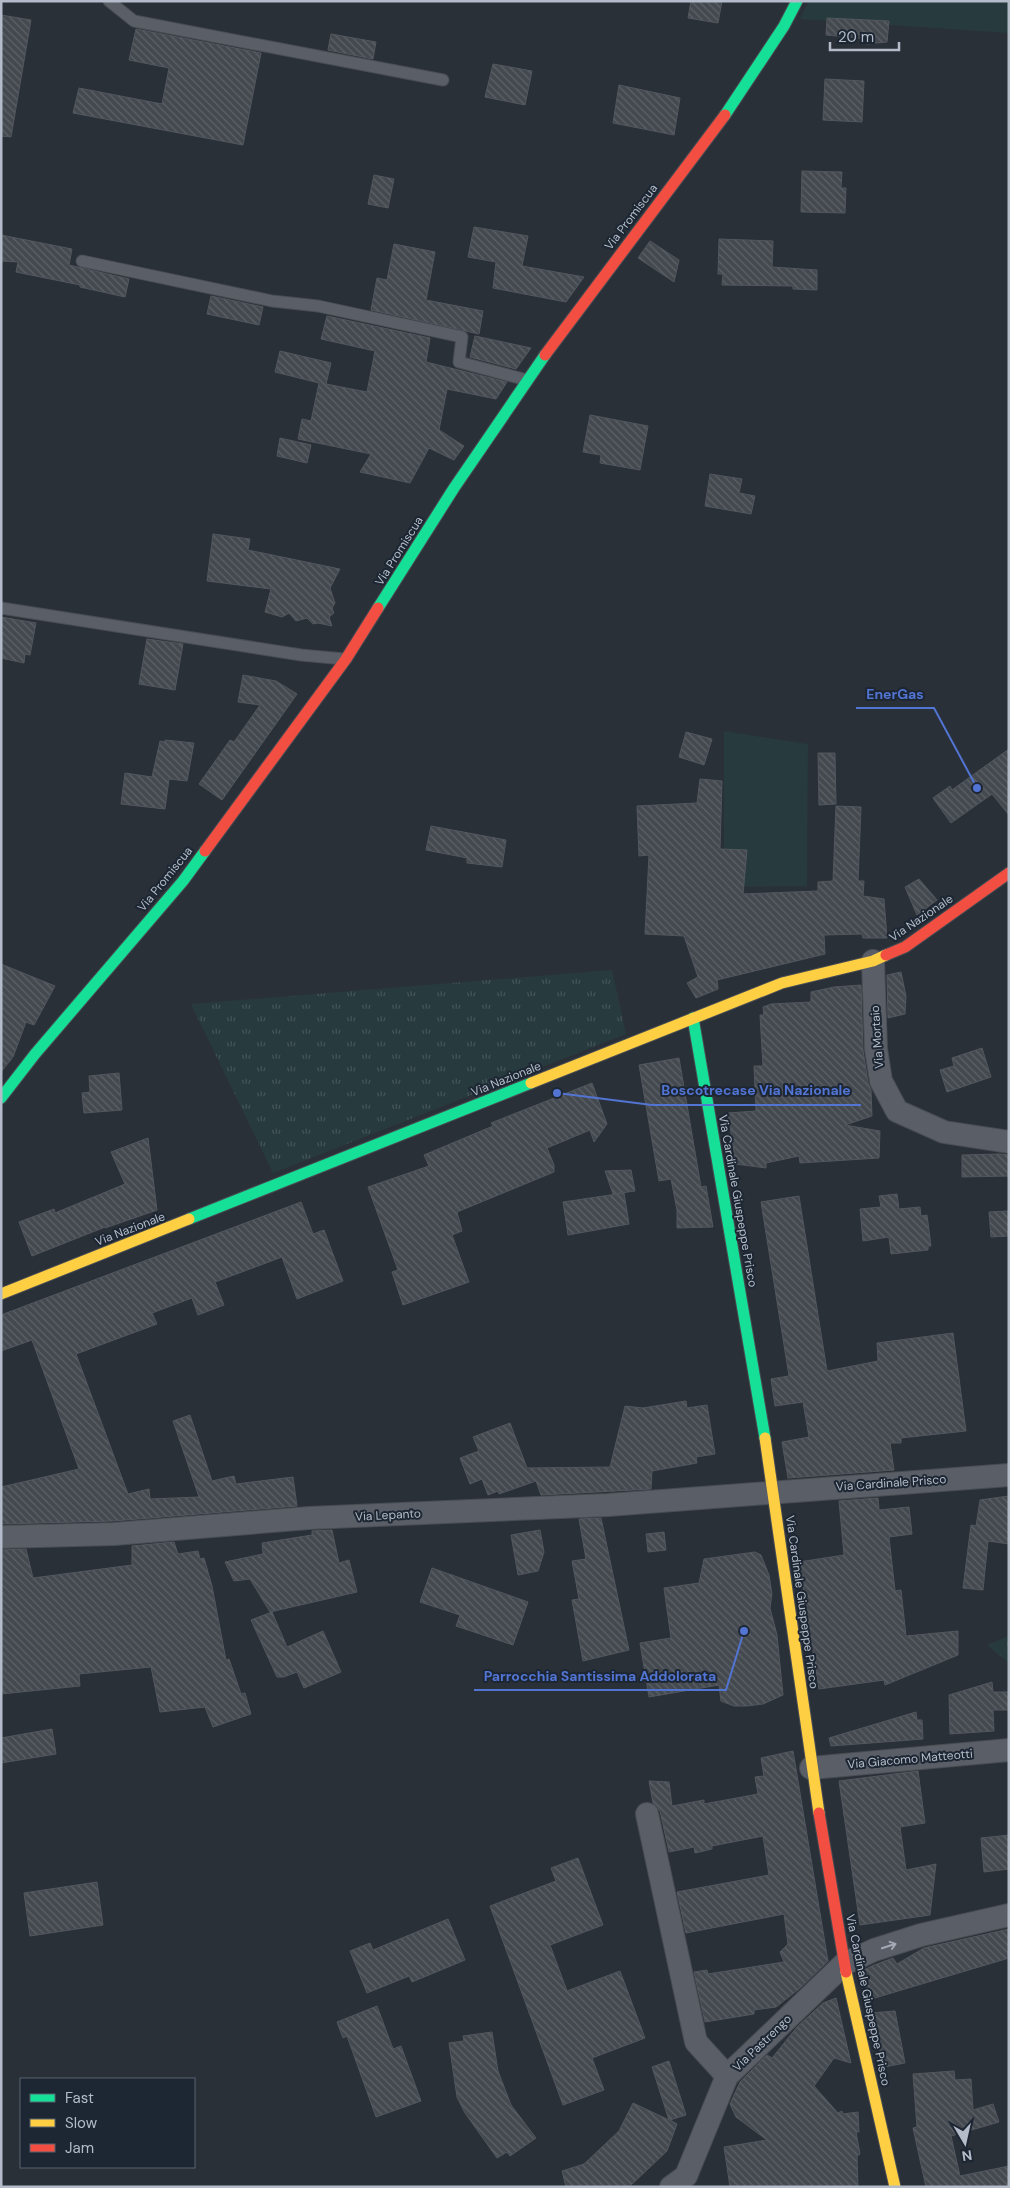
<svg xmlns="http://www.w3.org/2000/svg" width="1010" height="2188" viewBox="0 0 1010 2188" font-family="'DM Sans',sans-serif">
<defs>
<pattern id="park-tufts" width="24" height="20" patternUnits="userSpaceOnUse" patternTransform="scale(1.25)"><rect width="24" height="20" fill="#273a3e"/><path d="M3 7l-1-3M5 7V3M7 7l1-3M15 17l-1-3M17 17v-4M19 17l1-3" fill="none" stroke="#445559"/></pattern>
<pattern id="building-back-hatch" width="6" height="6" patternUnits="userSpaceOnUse" patternTransform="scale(1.25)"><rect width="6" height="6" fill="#444950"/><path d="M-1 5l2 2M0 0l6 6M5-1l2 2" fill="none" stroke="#5d6168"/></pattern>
</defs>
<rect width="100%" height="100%" fill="#2a3038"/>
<path fill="#273a3e" d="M 809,1 L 1009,1 L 1009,33 L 800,19 Z
M 724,731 L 808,744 L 807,886 L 724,887 Z"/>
<path fill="url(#park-tufts)" d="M 612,970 L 626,1034 L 273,1173 L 191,1004 Z
M 1009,1636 L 1009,1663 L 987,1645 Z"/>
<path fill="url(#building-back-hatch)" stroke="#52575f" d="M 691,1 L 722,1 L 718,23 L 688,18 Z
M 1,15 L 31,20 L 11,137 L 1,136 Z
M 827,18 L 889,21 L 887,42 L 867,44 L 868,39 L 826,35 Z
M 136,29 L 261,53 L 243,145 L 73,113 L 79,88 L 162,104 L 169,68 L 129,60 Z
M 331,34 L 376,42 L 373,59 L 328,50 Z
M 493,64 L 532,71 L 525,105 L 485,97 Z
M 825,79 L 864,81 L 862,122 L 823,120 Z
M 619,85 L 680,98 L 674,135 L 613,123 Z
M 802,171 L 842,172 L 841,188 L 846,188 L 845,213 L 801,212 Z
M 374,175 L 394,179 L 388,208 L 368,204 Z
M 474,227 L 528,236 L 522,266 L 584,277 L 566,302 L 493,288 L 496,262 L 468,257 Z
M 1,235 L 72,249 L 69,265 L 129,279 L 125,297 L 80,287 L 80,285 L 16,272 L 18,262 L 1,261 Z
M 719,239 L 773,241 L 772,267 L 817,270 L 817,290 L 793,289 L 793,286 L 722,285 L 723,274 L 718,274 Z
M 650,241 L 679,260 L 674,282 L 638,258 Z
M 394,244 L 435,252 L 426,300 L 483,311 L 479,334 L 371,310 L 377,278 L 387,280 Z
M 211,296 L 263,307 L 259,325 L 207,314 Z
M 327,316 L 430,338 L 426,362 L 507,382 L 496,399 L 447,389 L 439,430 L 464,446 L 454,460 L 429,448 L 410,483 L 360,472 L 371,454 L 298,439 L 302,419 L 311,421 L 319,383 L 275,372 L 280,351 L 331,363 L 326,384 L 367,392 L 375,351 L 321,339 Z
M 475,336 L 531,348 L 516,369 L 470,357 Z
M 590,415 L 648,426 L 640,470 L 600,463 L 601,455 L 583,452 Z
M 280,438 L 311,445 L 307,463 L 277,456 Z
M 710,474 L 742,479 L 739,493 L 755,496 L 751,514 L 705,506 Z
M 213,534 L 250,539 L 248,550 L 340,569 L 330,588 L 335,603 L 332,608 L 334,613 L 329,617 L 332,626 L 318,623 L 313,624 L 307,618 L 296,621 L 289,613 L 282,617 L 265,612 L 271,589 L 207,581 Z
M 1,617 L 36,623 L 30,655 L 25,654 L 24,663 L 1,658 Z
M 147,639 L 183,644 L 175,690 L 139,684 Z
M 243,675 L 276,681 L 297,694 L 222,800 L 199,784 L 230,740 L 234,742 L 260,705 L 238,702 Z
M 686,732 L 712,739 L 704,765 L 679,757 Z
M 165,740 L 194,743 L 187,781 L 169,779 L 165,809 L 121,804 L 125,773 L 152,777 L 160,741 L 165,742 Z
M 1009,749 L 1009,815 L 992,794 L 951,823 L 933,798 L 950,786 L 952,790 Z
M 818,753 L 835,753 L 836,804 L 819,805 Z
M 700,779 L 722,781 L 720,849 L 747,850 L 743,894 L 818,891 L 818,882 L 833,881 L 836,806 L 861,807 L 858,881 L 864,881 L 863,896 L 884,899 L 887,938 L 863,938 L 862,934 L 824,935 L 825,954 L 717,980 L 718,989 L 696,998 L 687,983 L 698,977 L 684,936 L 645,934 L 649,855 L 639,856 L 637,806 L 697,803 Z
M 431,826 L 506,840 L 502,867 L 467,863 L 467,858 L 426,850 Z
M 919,879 L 937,900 L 917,915 L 905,887 Z
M 1,964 L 55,986 L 34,1025 L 26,1022 L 13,1057 L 1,1072 Z
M 901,972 L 906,996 L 905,1014 L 888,1018 L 887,975 Z
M 861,985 L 863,1050 L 868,1083 L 871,1090 L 872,1116 L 845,1125 L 880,1131 L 879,1158 L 800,1163 L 799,1156 L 766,1163 L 766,1168 L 736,1164 L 728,1113 L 756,1111 L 754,1066 L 763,1066 L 760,1015 L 764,1015 L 763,1007 L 771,1004 L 811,1002 L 811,992 L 834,987 Z
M 982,1048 L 991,1077 L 947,1092 L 940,1070 L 954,1066 L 952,1058 Z
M 679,1058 L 701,1187 L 706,1186 L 713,1227 L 677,1228 L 677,1210 L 671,1179 L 659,1181 L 639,1065 Z
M 119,1073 L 122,1110 L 84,1113 L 82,1093 L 90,1092 L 89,1076 Z
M 592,1083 L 607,1124 L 594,1142 L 590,1130 L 547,1148 L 554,1165 L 554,1172 L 457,1212 L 462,1231 L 452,1235 L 469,1282 L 403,1305 L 392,1272 L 398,1270 L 368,1187 L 429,1166 L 424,1155 L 493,1126 L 491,1123 Z
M 148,1138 L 157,1210 L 105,1228 L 105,1227 L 32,1256 L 19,1222 L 54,1209 L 55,1213 L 125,1184 L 111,1152 Z
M 999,1154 L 1009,1155 L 1009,1176 L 962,1177 L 962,1155 Z
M 631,1170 L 635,1191 L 613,1194 L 605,1171 Z
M 624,1193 L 629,1224 L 568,1235 L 563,1202 Z
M 897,1194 L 899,1209 L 920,1207 L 921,1216 L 927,1215 L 931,1246 L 928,1246 L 928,1250 L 891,1254 L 889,1237 L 863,1241 L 860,1209 L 881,1207 L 879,1196 Z
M 799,1196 L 827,1371 L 878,1361 L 877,1343 L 953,1333 L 966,1431 L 901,1438 L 901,1443 L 890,1443 L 894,1470 L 788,1478 L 782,1442 L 809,1437 L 803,1402 L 775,1406 L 771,1379 L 789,1376 L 761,1202 Z
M 301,1202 L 313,1234 L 324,1230 L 343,1281 L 297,1299 L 282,1257 L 215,1282 L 224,1305 L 198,1315 L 192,1298 L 152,1313 L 157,1324 L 76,1354 L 128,1494 L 149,1489 L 150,1499 L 199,1497 L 173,1421 L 190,1415 L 212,1481 L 234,1476 L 236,1484 L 293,1477 L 297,1506 L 113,1521 L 1,1524 L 1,1487 L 79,1469 L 32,1340 L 1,1351 L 1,1315 Z
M 1009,1211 L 1009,1236 L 991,1237 L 989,1212 Z
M 686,1401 L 687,1408 L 707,1405 L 715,1454 L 696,1457 L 697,1463 L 652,1471 L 651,1489 L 541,1495 L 536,1481 L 499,1494 L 498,1491 L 488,1495 L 482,1479 L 470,1484 L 460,1458 L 479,1451 L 473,1437 L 510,1423 L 527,1468 L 610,1467 L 625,1406 L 643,1408 Z
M 1009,1496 L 1009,1544 L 988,1541 L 983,1590 L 963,1588 L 971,1525 L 976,1526 L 980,1500 Z
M 878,1498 L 879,1510 L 909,1507 L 912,1534 L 889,1537 L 895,1591 L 901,1590 L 906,1636 L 958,1631 L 958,1655 L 885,1685 L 884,1680 L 819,1689 L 799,1562 L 844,1555 L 839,1501 Z
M 601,1518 L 629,1650 L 583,1661 L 572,1600 L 579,1599 L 572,1561 L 586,1559 L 579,1519 Z
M 332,1530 L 339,1563 L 349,1560 L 357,1592 L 270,1612 L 250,1579 L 234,1581 L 225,1562 L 263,1554 L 262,1543 L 312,1535 L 312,1531 Z
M 540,1530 L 544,1552 L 538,1571 L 518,1575 L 511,1535 Z
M 664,1532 L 666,1550 L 648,1552 L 646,1534 Z
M 174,1542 L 178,1554 L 198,1551 L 200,1559 L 204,1558 L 212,1586 L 226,1660 L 229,1659 L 241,1694 L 245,1693 L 251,1714 L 213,1727 L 205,1707 L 160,1712 L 151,1667 L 79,1674 L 80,1686 L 1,1694 L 1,1550 L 26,1549 L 33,1578 L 132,1565 L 132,1546 Z
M 755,1552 L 761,1555 L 769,1575 L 772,1594 L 770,1608 L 777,1635 L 783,1695 L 763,1704 L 747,1706 L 734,1706 L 721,1701 L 719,1685 L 649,1697 L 640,1643 L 671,1638 L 664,1588 L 699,1583 L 704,1559 Z
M 432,1568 L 528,1602 L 513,1645 L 456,1626 L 460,1615 L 420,1602 Z
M 272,1612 L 287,1647 L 323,1631 L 341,1672 L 304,1688 L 297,1672 L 284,1677 L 277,1677 L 251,1620 Z
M 992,1682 L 993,1692 L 1009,1692 L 1009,1710 L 993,1710 L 994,1731 L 950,1734 L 949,1695 Z
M 916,1712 L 917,1720 L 922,1720 L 923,1739 L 831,1746 L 829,1738 Z
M 52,1729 L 56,1754 L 1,1763 L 1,1738 Z
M 793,1751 L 828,1961 L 799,1989 L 776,2007 L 754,2010 L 754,2014 L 705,2022 L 694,1972 L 707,1970 L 708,1974 L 784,1962 L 780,1952 L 788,1944 L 784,1914 L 686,1933 L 677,1892 L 769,1875 L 763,1836 L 712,1846 L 712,1849 L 695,1853 L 694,1847 L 669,1852 L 660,1811 L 653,1803 L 649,1781 L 669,1782 L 672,1806 L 704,1800 L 704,1804 L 758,1794 L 755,1777 L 764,1776 L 761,1758 Z
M 918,1771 L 925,1823 L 900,1827 L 906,1870 L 936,1864 L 930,1915 L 860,1925 L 839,1781 Z
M 1009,1835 L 1009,1869 L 984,1872 L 981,1838 Z
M 578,1858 L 603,1925 L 550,1945 L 567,1991 L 620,1971 L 645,2038 L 592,2058 L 604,2090 L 563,2105 L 490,1906 L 556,1881 L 551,1868 Z
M 97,1882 L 103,1925 L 30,1936 L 24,1893 Z
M 448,1919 L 465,1960 L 412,1982 L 409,1976 L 367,1993 L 350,1951 L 370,1943 L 373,1950 Z
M 1009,1929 L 1009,1958 L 868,2000 L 862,1971 L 872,1966 L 893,1958 L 897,1964 L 924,1948 Z
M 836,1998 L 851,2063 L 834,2058 L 814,2086 L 838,2113 L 842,2111 L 843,2114 L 858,2112 L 859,2132 L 856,2132 L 860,2154 L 857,2156 L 858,2187 L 730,2187 L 724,2147 L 767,2140 L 736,2117 L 730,2104 L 740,2082 L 767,2055 L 772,2058 L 797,2027 L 823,2003 Z
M 377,2006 L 393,2049 L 401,2046 L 421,2101 L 376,2117 L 347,2036 L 343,2038 L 337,2022 Z
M 895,2011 L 905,2063 L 884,2067 L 871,2013 Z
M 492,2032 L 498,2071 L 511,2105 L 536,2138 L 510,2156 L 507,2152 L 497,2158 L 465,2113 L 457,2097 L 449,2043 L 464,2041 L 463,2036 Z
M 669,2061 L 686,2115 L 670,2120 L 677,2124 L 667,2151 L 629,2187 L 566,2187 L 562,2171 L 584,2164 L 619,2131 L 633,2103 L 669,2120 L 652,2067 Z
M 954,2071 L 955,2080 L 971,2079 L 973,2110 L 993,2104 L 999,2122 L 951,2136 L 960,2176 L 1009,2166 L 1009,2187 L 926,2187 L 913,2128 L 917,2127 L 913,2074 Z"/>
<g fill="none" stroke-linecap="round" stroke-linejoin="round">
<g stroke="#484c53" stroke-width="13">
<path id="lane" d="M 109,1 L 134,21 L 443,80
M 82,261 L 272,301 L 318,306 L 462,337 L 459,362 L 527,380
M 1,608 L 301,655 L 344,659"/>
</g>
<g stroke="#484c53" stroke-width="24">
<path id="street" d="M 873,961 L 876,1049 L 881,1081 L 897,1111 L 944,1132 L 1009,1142
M 1,1537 L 114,1534 L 309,1518 L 608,1505 L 1009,1475
M 811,1768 L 1009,1750
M 647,1814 L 696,2042 L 727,2076
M 671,2187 L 686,2176 L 727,2076 L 844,1964 L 874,1950 L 921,1935 L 1009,1915"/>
</g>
<g stroke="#484c53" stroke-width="13">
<path id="fast" d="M 725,115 L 784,26 L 797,1
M 378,608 L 454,488 L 545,355
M 693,1018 L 765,1438
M 1,1098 L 35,1054 L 183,881 L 205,851
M 189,1219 L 531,1083"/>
</g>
<g stroke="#484c53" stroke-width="13">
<path id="slow" d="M 531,1083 L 782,983 L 873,961 L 886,955
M 1,1294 L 189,1219
M 765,1438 L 819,1813
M 846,1972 L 895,2187"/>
</g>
<g stroke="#484c53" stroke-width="13">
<path id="jam" d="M 545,355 L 725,115
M 205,851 L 346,659 L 378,608
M 886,955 L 905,947 L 1009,873
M 819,1813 L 846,1972"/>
</g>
<use href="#lane" stroke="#5a5e66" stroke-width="11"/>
<use href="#street" stroke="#5a5e66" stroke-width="22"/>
<use href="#fast" stroke="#16e098" stroke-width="11"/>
<use href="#slow" stroke="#ffcf43" stroke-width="11"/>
<use href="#jam" stroke="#f24e42" stroke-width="11"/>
</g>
<defs><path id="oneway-shaft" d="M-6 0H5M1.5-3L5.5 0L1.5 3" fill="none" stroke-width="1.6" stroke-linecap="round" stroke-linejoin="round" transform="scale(1.25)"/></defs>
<use stroke="#a2a9b5" href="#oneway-shaft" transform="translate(889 1946) rotate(-18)"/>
<g text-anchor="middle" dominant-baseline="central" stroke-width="4" stroke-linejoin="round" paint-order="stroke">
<g font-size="12" fill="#b4bcc9" stroke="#1d2633">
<text transform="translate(631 217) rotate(-53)">Via Promiscua</text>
<text transform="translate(399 551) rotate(-58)">Via Promiscua</text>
<text transform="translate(165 879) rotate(-51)">Via Promiscua</text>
<text transform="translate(921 918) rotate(-34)">Via Nazionale</text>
<text transform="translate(877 1037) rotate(-94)">Via Mortaio</text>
<text transform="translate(506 1079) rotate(-22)">Via Nazionale</text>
<text transform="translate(738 1201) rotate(80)">Via Cardinale Giuspeppe Prisco</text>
<text transform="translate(130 1229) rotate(-21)">Via Nazionale</text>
<text transform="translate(891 1483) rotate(-4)">Via Cardinale Prisco</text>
<text transform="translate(388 1515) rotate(-3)">Via Lepanto</text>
<text transform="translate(802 1602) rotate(82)">Via Cardinale Giuspeppe Prisco</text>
<text transform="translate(910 1759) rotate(-5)">Via Giacomo Matteotti</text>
<text transform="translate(868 2000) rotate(78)">Via Cardinale Giuspeppe Prisco</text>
<text transform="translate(762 2043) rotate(-44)">Via Pastrengo</text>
</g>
</g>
<path fill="none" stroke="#5274d3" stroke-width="2" d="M977 788L934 708H856M557 1093L652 1105H861M744 1631L726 1690H474"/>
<g fill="#5274d3" stroke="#1d2633" stroke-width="2">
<circle cx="977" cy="788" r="5"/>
<circle cx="557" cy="1093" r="5"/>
<circle cx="744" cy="1631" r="5"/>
</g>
<g font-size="14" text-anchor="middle" font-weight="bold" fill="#5274d3" stroke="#1d2633" stroke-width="4" stroke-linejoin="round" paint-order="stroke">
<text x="895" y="699">EnerGas</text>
<text x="756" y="1095">Boscotrecase Via Nazionale</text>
<text x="600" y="1681">Parrocchia Santissima Addolorata</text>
</g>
<rect width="1010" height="2188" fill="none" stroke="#b4bcc9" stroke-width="5"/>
<rect x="20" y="2078" width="175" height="90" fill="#1d2633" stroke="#59626f"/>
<rect x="30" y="2094" width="25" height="8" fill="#16e098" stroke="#59626f"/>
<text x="65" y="2103" font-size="15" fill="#b4bcc9">Fast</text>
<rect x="30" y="2119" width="25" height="8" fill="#ffcf43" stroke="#59626f"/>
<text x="65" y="2128" font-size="15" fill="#b4bcc9">Slow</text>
<rect x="30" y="2144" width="25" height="8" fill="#f24e42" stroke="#59626f"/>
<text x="65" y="2153" font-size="15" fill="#b4bcc9">Jam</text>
<g transform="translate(965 2143) rotate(171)" stroke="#1d2633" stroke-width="4" paint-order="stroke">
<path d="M0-4L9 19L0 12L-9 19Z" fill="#b4bcc9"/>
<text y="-8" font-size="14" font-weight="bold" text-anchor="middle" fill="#b4bcc9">N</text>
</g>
<path d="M830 42v8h69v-8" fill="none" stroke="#b4bcc9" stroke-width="2.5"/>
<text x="838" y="42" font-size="15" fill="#b4bcc9" stroke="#1d2633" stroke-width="4" paint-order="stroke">20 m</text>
</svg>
